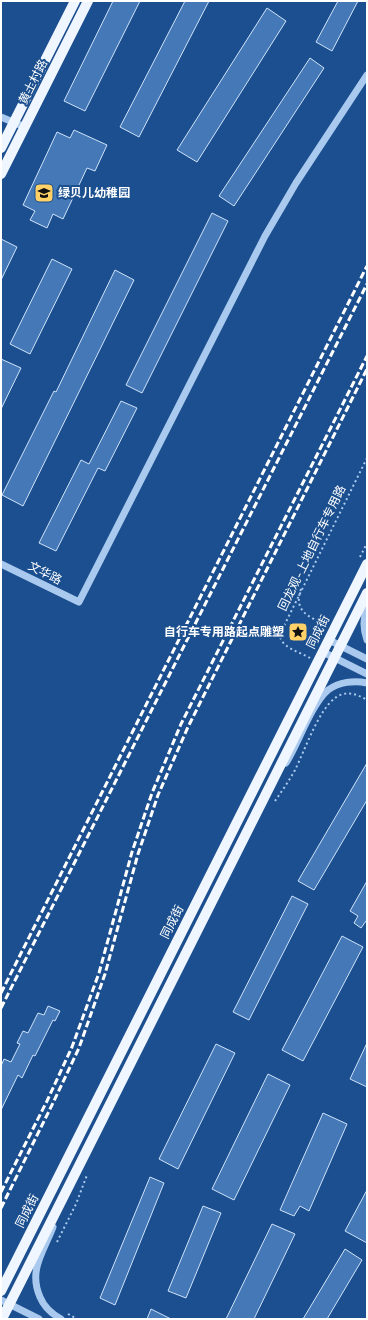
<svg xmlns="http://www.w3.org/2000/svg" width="368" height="1320" viewBox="0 0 368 1320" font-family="'Work Sans','Noto Sans SC',sans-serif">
<rect width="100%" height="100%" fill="#1b4f8f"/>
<path fill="#4478b7" stroke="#cfe3fa" d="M 113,1 L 140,1 L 85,111 L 64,101 Z
M 185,1 L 209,1 L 139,137 L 120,127 Z
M 338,1 L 358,1 L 332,51 L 316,42 Z
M 267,8 L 286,21 L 197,162 L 177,150 Z
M 310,58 L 324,68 L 234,206 L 219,196 Z
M 74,130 L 107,145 L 95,171 L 87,168 L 63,219 L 53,214 L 47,228 L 30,220 L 35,211 L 23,205 L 57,132 L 70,138 Z
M 212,213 L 228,221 L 142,393 L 126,385 Z
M 1,239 L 17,247 L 1,280 Z
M 52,259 L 72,269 L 30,354 L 10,344 Z
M 115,270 L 134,280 L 23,506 L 2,495 L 54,391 L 56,392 Z
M 1,359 L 21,368 L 1,409 Z
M 121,401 L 137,408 L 105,471 L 98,468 L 56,551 L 39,543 L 81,460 L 89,464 Z
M 367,763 L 367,800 L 314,890 L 298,881 Z
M 367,881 L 367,921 L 366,921 L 361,928 L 354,923 L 358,916 L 350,911 Z
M 292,896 L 308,904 L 249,1020 L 233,1012 Z
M 342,936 L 363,947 L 303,1061 L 282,1050 Z
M 48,1006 L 60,1011 L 55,1021 L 53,1020 L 35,1056 L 33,1055 L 22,1078 L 18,1075 L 1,1110 L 1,1066 L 4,1059 L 11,1062 L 20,1044 L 17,1043 L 23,1031 L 28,1033 L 38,1013 L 44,1015 Z
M 367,1043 L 367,1087 L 350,1079 Z
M 216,1044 L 235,1053 L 178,1169 L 159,1159 Z
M 268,1074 L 290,1085 L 234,1200 L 212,1189 Z
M 323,1113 L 347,1124 L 309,1211 L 300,1206 L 294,1216 L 280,1210 Z
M 150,1177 L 164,1183 L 115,1305 L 100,1298 Z
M 367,1190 L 367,1243 L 345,1231 Z
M 203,1206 L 221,1213 L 186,1298 L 168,1291 Z
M 272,1224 L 295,1234 L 254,1319 L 226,1319 Z
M 345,1249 L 362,1260 L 327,1319 L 303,1319 Z
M 151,1309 L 171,1319 L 147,1319 Z"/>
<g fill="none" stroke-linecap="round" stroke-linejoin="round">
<path stroke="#a9c9ee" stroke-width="2" stroke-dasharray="2 3" stroke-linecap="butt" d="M 360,557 L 367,543
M 301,589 C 293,611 309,617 326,625
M 310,658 C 300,652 279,647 280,634 L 367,458
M 275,801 C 282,791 289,781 295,770 C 305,750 318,711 335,698 C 346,690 357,694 367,700
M 57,1242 L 76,1204 L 87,1175
M 68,1314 L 77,1319"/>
<path stroke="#a9c9ee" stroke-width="7" d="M 1,117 L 25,127
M 1,564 L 79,602 L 265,236 L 296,183 L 367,75
M 367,608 C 363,618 363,629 367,640
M 329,640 L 367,659
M 323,652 L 367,674
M 286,763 C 298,744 312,703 328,690 C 339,682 354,680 367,683
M 53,1227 C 44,1251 28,1270 40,1297 C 44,1307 52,1314 61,1319
M 1,1300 L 39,1319"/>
<path stroke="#f0f6ff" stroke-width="10" d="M 1,148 L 75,1
M 1,174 L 88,1
M 1,1291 L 367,564
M 2,1319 L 367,593"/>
<path stroke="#fff" stroke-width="3" stroke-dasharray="7 3" stroke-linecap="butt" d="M 1,993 L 367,266
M 1,1008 L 367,284
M 1,1192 L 47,1101 L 72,1047 L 99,973 L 132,852 L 152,793 L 181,724 L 367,356
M 1,1208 L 53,1103 L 79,1048 L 105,974 L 138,854 L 158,795 L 188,727 L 367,369"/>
</g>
<defs>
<g id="school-square" transform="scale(1)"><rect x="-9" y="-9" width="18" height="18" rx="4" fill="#ffd166" stroke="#1b4f8f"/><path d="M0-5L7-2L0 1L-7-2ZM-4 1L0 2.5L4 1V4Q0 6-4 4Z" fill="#111"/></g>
<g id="sight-square" transform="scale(1)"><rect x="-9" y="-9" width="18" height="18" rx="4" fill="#ffd166" stroke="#1b4f8f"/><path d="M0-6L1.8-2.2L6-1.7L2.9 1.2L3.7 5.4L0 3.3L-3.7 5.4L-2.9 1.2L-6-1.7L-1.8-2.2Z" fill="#111"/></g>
</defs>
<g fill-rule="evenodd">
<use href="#school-square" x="44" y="193"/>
<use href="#sight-square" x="298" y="632"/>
</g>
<g text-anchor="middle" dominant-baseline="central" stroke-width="4" stroke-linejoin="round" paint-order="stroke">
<g font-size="12" fill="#fff" stroke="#1b4f8f">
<text transform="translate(33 82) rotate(-63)">黄土村路</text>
<text transform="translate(312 548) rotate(-64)">回龙观-上地自行车专用路</text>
<text transform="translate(45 573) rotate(27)">文华路</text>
<text transform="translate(318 632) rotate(-63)">同成街</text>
<text transform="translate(172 922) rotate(-63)">同成街</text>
<text transform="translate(27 1211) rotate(-63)">同成街</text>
</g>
<g font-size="12" font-weight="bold" fill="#fff" stroke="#1b4f8f" text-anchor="start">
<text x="58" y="193">绿贝儿幼稚园</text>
<text x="284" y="632" text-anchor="end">自行车专用路起点雕塑</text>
</g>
</g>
<rect width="368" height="1320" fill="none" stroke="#ffffff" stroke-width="4"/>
</svg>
